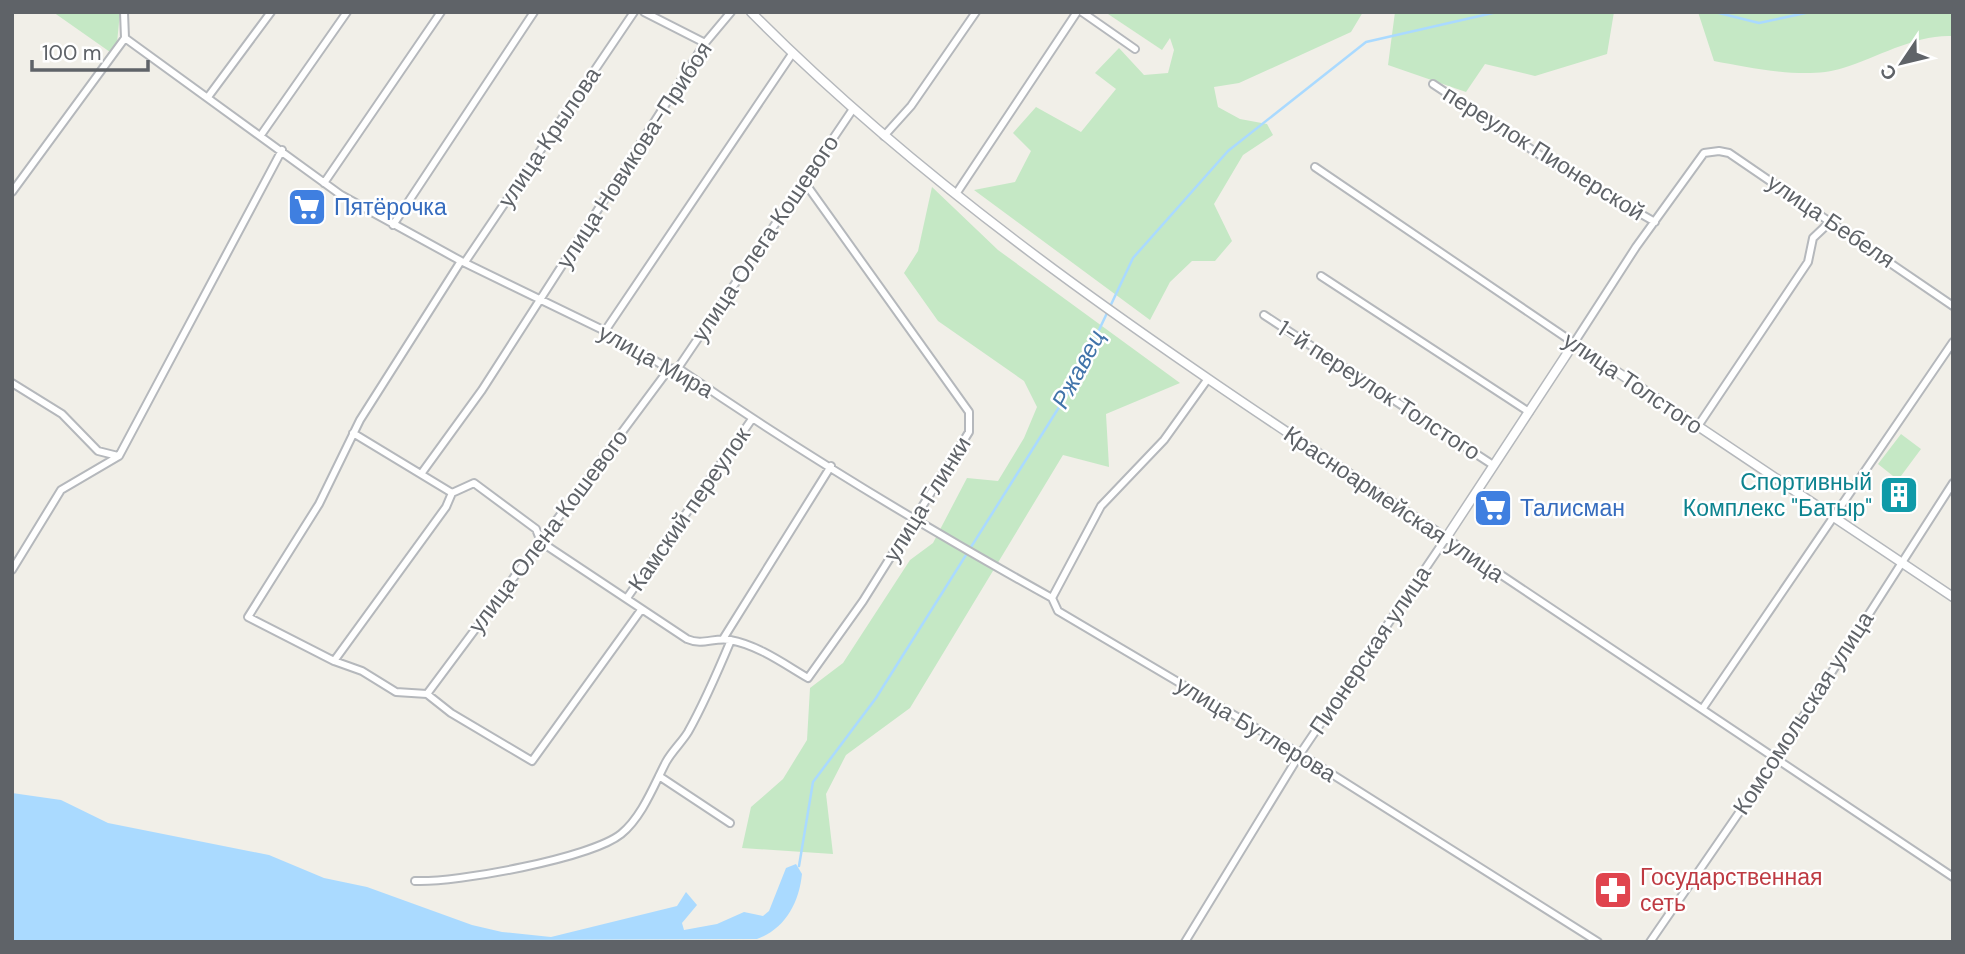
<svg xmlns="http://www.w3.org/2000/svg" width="1965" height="954" viewBox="0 0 1965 954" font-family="'DM Sans',sans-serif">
<rect width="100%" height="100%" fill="#f1efe8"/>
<path fill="#c5e8c5" d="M 53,12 L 120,12 L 117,43 L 110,52 Z
M 1105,12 L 1363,12 L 1351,32 L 1239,83 L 1214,87 L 1218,107 L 1240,119 L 1267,124 L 1273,135 L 1243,155 L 1214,204 L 1232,241 L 1215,261 L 1192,261 L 1170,282 L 1150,320 L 974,190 L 1015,182 L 1031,151 L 1013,133 L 1036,107 L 1081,132 L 1116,89 L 1095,73 L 1119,48 L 1144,75 L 1168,73 L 1174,50 L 1170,38 L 1162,50 Z
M 1395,12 L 1614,12 L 1607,54 L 1535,76 L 1485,64 L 1466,92 L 1388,65 Z
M 1698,12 L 1953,12 L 1953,36 C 1916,34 1878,57 1843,68 C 1807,80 1751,68 1714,61 Z
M 932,187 L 998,250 L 1180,383 L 1106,414 L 1109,467 L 1063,455 L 910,708 L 846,755 L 826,794 L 833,854 L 742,848 L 751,807 L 783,779 L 807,740 L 810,688 L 843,663 L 910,560 L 933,543 L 967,478 L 998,481 L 1024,438 L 1037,407 L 1024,381 L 938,321 L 904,273 L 918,251 Z
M 1901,434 L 1921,449 L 1898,480 L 1878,464 Z"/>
<path fill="#aadaff" d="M 12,793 L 61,800 L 108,823 L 269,855 L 324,878 L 367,887 L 472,925 L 502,932 L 551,937 L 677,906 L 686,892 L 697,905 L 682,923 L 684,930 L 717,924 L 744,912 L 763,916 L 769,911 L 786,868 L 796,864 L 802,874 C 799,903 785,929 757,939 L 12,942 Z"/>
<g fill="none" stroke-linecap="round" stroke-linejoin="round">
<path stroke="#aadaff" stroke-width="2.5" d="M 1715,12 L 1759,23 L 1810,12
M 799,866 L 813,782 L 876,698 L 1073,385 L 1133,258 L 1228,151 L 1366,42 L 1497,12"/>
<g stroke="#b5b8bc" stroke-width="10">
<path id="minor" d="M 124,12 L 125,38 L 341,195 L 461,261 L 605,331 L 669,369 L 678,368 C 798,451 924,527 1052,598 L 1058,611 L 1300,754 L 1598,942
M 644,12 L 705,43
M 1082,12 L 1135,49
M 1433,84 L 1552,163 L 1655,222
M 208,97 L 271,12
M 261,135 L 347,12
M 884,136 L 911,106 L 976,12
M 1315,167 L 1574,343 L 1636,247 L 1704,153 L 1719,151 L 1729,153 L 1953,306
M 324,183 L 441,12
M 12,192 L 125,38
M 956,194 L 1077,12
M 393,225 L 534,12
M 461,261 L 360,420 L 319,504 L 248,617 L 334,661 L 362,671 L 396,692 L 427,694 L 451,713 L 532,761 L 641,610
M 465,262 L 634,12
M 1321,276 L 1529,412
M 1264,315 L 1493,465
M 605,331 L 792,54
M 678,368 L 853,109
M 12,383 L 62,414 L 98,451 L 118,456
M 1698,426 L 1808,262 L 1813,238 L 1831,221
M 353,433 L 452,493 L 474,483 L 536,529 L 541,542 L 687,639 C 703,646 714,637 730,640 C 758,645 784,664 808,678 L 863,601 L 969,432 L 969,412 L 803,180
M 421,474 L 482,390 L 705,43 L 731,12
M 12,570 L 61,490 L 119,456 L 282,150
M 627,598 L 752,419
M 1052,598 L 1101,506 L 1164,440 L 1207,380
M 723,639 L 831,466
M 334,661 L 446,507 L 452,493
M 427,694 L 669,369
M 1703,708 L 1953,342
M 659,776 L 730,823
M 415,881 C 456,883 591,858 621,834 C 642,817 654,785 666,762 C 672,751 682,742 688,732 C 705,702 718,671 731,640
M 1185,942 L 1300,754 L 1446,538 L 1953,877
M 1650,942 L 1776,759 L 1953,483"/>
</g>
<g stroke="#b5b8bc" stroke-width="11">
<path id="tertiary" d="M 751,12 C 955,218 1206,378 1446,538 L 1574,343 L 1953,597"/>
</g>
<use href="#minor" stroke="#fff" stroke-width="6"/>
<use href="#tertiary" stroke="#fff" stroke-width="8"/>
</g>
<defs>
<g id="supermarket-square" transform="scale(2.0125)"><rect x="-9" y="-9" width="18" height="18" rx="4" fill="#3f7fe0" stroke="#fff"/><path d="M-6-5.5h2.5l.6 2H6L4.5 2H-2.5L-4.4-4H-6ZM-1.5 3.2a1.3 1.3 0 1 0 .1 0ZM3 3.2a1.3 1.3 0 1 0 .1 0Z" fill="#fff"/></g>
<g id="building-square" transform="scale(2.0125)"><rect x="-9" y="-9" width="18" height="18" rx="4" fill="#0f9aa8" stroke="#fff"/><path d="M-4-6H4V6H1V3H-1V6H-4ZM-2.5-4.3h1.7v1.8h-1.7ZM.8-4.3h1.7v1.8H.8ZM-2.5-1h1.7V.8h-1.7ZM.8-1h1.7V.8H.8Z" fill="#fff"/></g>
<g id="pharmacy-square" transform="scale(2.0125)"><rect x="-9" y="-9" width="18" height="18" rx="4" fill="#e0444e" stroke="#fff"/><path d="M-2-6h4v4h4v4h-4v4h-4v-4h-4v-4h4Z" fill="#fff"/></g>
</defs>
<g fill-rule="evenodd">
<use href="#supermarket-square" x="307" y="207"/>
<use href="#building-square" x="1899" y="495"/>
<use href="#supermarket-square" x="1493" y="508"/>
<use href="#pharmacy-square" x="1613" y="890"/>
</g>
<g text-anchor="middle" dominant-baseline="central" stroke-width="5" stroke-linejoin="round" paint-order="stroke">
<g font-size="23" fill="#5f6368" stroke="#fff">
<text transform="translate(549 137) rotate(-56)">улица Крылова</text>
<text transform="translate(1544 153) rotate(32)">переулок Пионерской</text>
<text transform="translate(634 155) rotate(-57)">улица Новикова-Прибоя</text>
<text transform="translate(1831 221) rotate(34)">улица Бебеля</text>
<text transform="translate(765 238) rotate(-56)">улица Олега Кошевого</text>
<text transform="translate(656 361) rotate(29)">улица Мира</text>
<text transform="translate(1633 383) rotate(34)">улица Толстого</text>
<text transform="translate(1379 390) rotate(33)">1-й переулок Толстого</text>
<text transform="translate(927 499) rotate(-58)">улица Глинки</text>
<text transform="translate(1394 504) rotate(34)">Красноармейская улица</text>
<text transform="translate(689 509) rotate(-55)">Камский переулок</text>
<text transform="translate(548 531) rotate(-53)">улица Олена Кошевого</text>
<text transform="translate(1370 650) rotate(-56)">Пионерская улица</text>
<text transform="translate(1803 713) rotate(-57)">Комсомольская улица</text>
<text transform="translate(1256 729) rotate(31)">улица Бутлерова</text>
</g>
<g font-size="23" fill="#366cbe" stroke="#fff" text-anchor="start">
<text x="334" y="207">Пятёрочка</text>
<text x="1520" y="508">Талисман</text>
</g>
<g font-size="23" fill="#0d838f" stroke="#fff" text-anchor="end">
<text x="1872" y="482">Спортивный<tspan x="1872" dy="26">Комплекс "Батыр"</tspan></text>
</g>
<g font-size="23" fill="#be3a42" stroke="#fff" text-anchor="start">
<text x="1640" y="877">Государственная<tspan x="1640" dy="26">сеть</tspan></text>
</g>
<g font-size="24" font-style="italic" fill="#4174aa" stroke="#fff">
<text transform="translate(1078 369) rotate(-62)">Ржавец</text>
</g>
</g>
<rect width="1965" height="954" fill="none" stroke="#5f6368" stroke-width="28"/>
<g transform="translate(1902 63) rotate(235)" stroke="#ffffff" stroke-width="5" paint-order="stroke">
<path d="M0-5L12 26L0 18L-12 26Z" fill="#5f6368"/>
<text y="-10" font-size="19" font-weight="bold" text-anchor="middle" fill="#5f6368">С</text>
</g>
<path d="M32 60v10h116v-10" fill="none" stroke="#5f6368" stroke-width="3.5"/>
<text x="42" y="60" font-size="21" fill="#5f6368" stroke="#ffffff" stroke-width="5" paint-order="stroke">100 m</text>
</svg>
